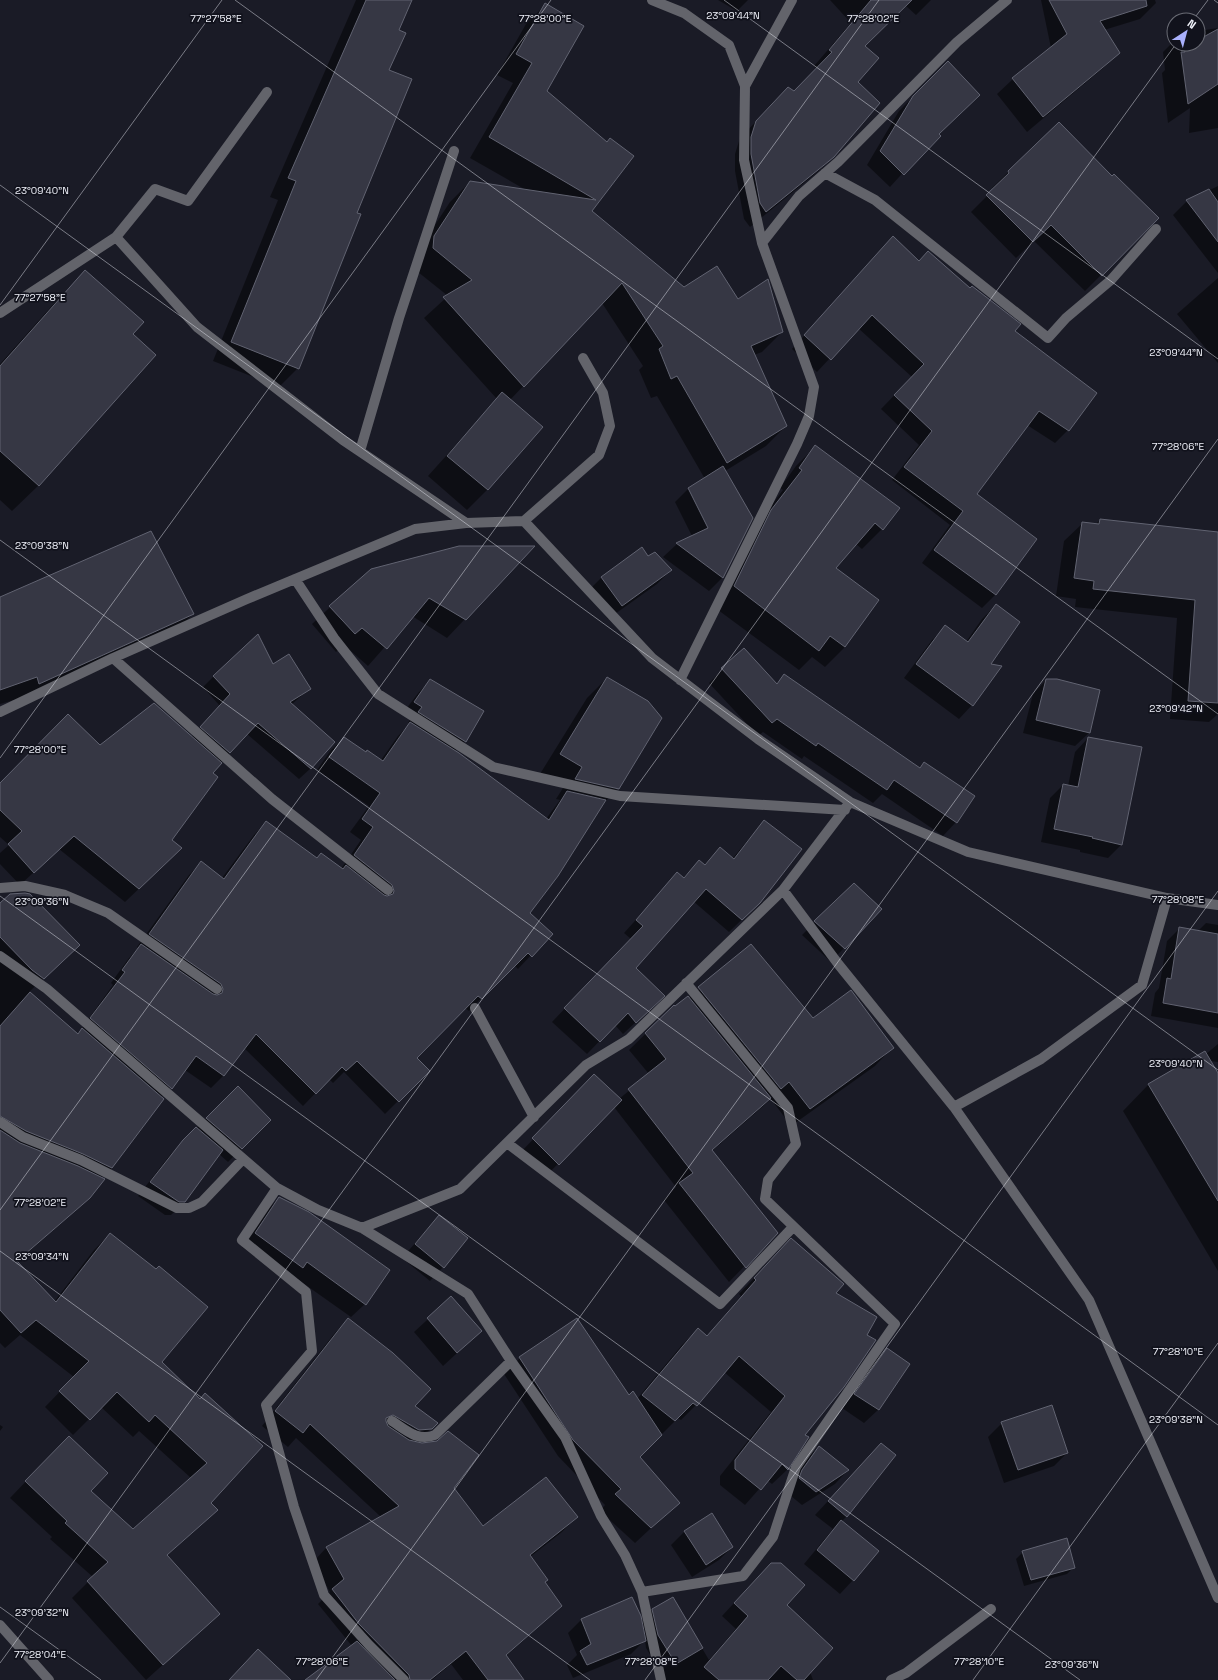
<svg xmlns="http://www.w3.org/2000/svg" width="1218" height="1680" viewBox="0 0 1218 1680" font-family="'Space Grotesk',sans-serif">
<rect width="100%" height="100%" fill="#1a1b26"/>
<path fill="#0007" d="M 356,0 L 411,0 L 398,30 L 356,213 L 298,368 L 279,387 L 213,361 L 278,200 L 270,197 Z
M 718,0 L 748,0 L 737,11 Z
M 830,0 L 931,0 L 916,15 L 906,6 L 864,46 L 857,82 L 833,157 L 816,173 L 750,227 L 744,219 L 735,171 L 735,154 L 740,138 L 772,105 L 793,93 L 817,69 L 814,66 L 851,23 Z
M 1041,0 L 1155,0 L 1156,3 L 1140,19 L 1104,30 L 1119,52 L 1103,68 L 1027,132 L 997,94 L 1013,79 L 1051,48 Z
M 546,4 L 546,92 L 606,143 L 632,156 L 590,211 L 684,288 L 737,300 L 768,281 L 773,294 L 782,332 L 762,352 L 754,355 L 786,426 L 766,446 L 725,471 L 752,518 L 722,578 L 709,591 L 663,557 L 677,544 L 692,536 L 675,502 L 688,489 L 705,479 L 657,396 L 651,398 L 639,370 L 643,366 L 602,303 L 510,400 L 541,427 L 487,490 L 467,510 L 428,476 L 497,399 L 424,318 L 448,296 L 413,268 L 414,257 L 450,202 L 470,182 L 526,190 L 470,158 L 513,83 L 497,75 L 526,24 Z
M 1218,28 L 1218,128 L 1189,133 L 1190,108 L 1168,123 L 1162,73 L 1165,70 L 1163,52 L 1174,41 L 1174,44 L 1198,44 L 1198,31 Z
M 948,62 L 938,134 L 890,187 L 867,165 L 899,111 Z
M 1059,123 L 1112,178 L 1158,218 L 1085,291 L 1034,241 L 1016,258 L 971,212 L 993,190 L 992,188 Z
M 1218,186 L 1218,273 L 1173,215 L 1187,201 Z
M 893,238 L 919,262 L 1014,331 L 1068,430 L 1055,443 L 1027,425 L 975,494 L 1036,539 L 995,595 L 982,608 L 922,563 L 950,525 L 892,480 L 919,445 L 881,409 L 912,377 L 858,328 L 817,372 L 792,349 Z
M 85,272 L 132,334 L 39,485 L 12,511 L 0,500 L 0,364 L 59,298 Z
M 1218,278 L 1218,363 L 1177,314 Z
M 816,446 L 882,529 L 862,549 L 856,544 L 834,569 L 845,647 L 825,667 L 812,657 L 799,670 L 714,607 L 751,532 L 783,490 L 780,488 L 796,466 Z
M 1100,520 L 1218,533 L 1218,714 L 1209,722 L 1170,719 L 1177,618 L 1075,607 L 1076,599 L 1056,596 L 1064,541 L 1083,523 L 1095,525 Z
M 533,547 L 447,638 L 412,616 L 368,666 L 344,645 L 336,652 L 312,624 L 369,571 Z
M 642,549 L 648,557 L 671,570 L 657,584 L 608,619 L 588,591 L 601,578 Z
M 0,599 L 193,614 L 170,636 L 16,706 L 14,700 L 0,704 Z
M 996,605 L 989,664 L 972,705 L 959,719 L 904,678 L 932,640 L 946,627 L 966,642 L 982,619 Z
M 744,649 L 776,684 L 784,676 L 919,768 L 925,763 L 956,822 L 943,836 L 882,794 L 873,803 L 804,756 L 802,759 L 763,732 L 758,736 L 709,683 Z
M 273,665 L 310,688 L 291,705 L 311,768 L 299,779 L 247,734 L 211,773 L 170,840 L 168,861 L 125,902 L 59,849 L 20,885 L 0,864 L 0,853 L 9,845 L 0,837 L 0,784 L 99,746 L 191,737 L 220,706 L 203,687 L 214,676 Z
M 607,678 L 618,788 L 602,805 L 529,913 L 551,934 L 518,969 L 514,965 L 469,1011 L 465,1008 L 416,1058 L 428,1071 L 385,1114 L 344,1072 L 333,1083 L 329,1079 L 303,1106 L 244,1048 L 223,1076 L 211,1088 L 185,1070 L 161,1098 L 112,1168 L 101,1178 L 90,1197 L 17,1262 L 54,1302 L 94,1250 L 110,1234 L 160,1362 L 200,1400 L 205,1394 L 210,1503 L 216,1510 L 166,1556 L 219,1614 L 146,1680 L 72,1598 L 93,1577 L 50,1539 L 52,1537 L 10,1498 L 53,1453 L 90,1491 L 133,1531 L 191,1478 L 139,1431 L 133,1437 L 101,1407 L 73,1435 L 45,1407 L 74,1377 L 20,1335 L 5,1348 L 0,1343 L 0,904 L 62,961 L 29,992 L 77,1035 L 113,985 L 111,983 L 129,958 L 139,948 L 137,947 L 189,875 L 201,863 L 222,878 L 254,835 L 266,822 L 317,859 L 341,869 L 361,840 L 350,832 L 369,806 L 317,770 L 331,750 L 344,738 L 365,753 L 381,760 L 398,736 L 410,724 L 408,723 L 411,718 L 403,713 L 419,692 L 430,681 L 482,712 L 465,741 L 455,751 L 546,819 L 560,800 L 556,799 L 563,788 L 540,774 L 587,698 Z
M 1046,680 L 1089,733 L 1075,746 L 1023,733 L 1033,694 Z
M 1088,738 L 1121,845 L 1108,858 L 1080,852 L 1080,850 L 1041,842 L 1050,798 L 1063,785 L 1068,786 L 1075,752 Z
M 764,821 L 760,902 L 729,932 L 693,901 L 634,968 L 651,1008 L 623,1034 L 615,1025 L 587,1054 L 552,1022 L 631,939 L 624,933 L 678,873 L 683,878 L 699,861 L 704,865 L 720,848 L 732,859 Z
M 815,922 L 844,948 L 831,962 L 802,935 Z
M 1206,923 L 1218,925 L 1218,1028 L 1151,1016 L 1155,993 L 1159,988 L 1167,941 L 1180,928 L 1198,931 Z
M 751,945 L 813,1019 L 892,1048 L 875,1066 L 791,1126 L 771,1099 L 712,1151 L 777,1233 L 729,1282 L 664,1200 L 676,1187 L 614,1107 L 545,1177 L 520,1153 L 581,1089 L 619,1099 L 649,1074 L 629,1050 L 674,1006 L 675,1007 L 689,998 Z
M 1218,1044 L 1218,1062 L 1210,1061 L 1218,1074 L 1218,1271 L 1123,1111 L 1149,1084 L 1206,1054 Z
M 238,1087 L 270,1120 L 228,1162 L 219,1154 L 185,1201 L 171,1215 L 165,1215 L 138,1196 L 170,1155 Z
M 279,1198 L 365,1304 L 351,1317 L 293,1276 L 288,1281 L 242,1247 L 266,1211 Z
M 439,1216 L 443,1267 L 430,1281 L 402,1258 Z
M 776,1255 L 835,1293 L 804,1435 L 788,1469 L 772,1484 L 767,1480 L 745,1505 L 720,1485 L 720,1476 L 771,1412 L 724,1372 L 696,1405 L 681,1420 L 678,1418 L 639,1457 L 678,1503 L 635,1543 L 600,1511 L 605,1505 L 558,1456 L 504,1374 L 520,1358 L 637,1399 L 682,1345 L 698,1329 L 706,1337 L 741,1296 L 739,1294 Z
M 451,1298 L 481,1331 L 443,1366 L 414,1332 Z
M 348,1319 L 414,1406 L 436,1423 L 417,1443 L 483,1527 L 576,1517 L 562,1532 L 530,1557 L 544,1582 L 561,1606 L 506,1656 L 512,1680 L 463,1680 L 451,1664 L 432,1680 L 307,1680 L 352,1646 L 318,1604 L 330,1592 L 313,1562 L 327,1547 L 381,1517 L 296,1438 L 288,1447 L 262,1426 L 334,1334 Z
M 887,1349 L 909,1364 L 878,1410 L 864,1423 L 842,1408 L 873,1362 Z
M 1002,1423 L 1067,1453 L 1054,1466 L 1004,1483 L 988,1437 Z
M 0,1425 L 3,1427 L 0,1431 Z
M 819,1447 L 848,1470 L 835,1484 L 802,1505 L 786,1492 L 805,1460 Z
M 868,1458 L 847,1516 L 841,1522 L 853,1580 L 840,1594 L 804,1564 L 833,1529 L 815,1515 Z
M 711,1514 L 732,1547 L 719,1560 L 692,1577 L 671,1545 L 684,1532 Z
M 1023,1552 L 1074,1567 L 1067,1574 L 1024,1586 L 1016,1559 Z
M 759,1576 L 786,1605 L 813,1680 L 666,1680 L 646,1648 L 645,1640 L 631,1654 L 573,1678 L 567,1665 L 577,1655 L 568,1633 L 581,1620 L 640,1623 L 653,1610 L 673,1599 L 709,1660 L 736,1629 L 722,1616 Z"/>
<path fill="#363744" stroke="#616371" d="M 366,0 L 412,0 L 399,30 L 406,33 L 389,70 L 412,79 L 357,213 L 361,214 L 299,369 L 231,342 L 296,181 L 288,178 Z
M 871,0 L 912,0 L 865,46 L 879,58 L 858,82 L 880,103 L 834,157 L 766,212 L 760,203 L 751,154 L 751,137 L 756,121 L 788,87 L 794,91 L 832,52 L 829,50 Z
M 1049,0 L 1146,0 L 1147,6 L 1100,21 L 1120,53 L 1043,117 L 1012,78 L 1067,34 Z
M 545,3 L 584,26 L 547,91 L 607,142 L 610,138 L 634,156 L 592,211 L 684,287 L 717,266 L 738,299 L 768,279 L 783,332 L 751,346 L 787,426 L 727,463 L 677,376 L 671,379 L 659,349 L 663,346 L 622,283 L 524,387 L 443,297 L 472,280 L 433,248 L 434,236 L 470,181 L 596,200 L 489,137 L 532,63 L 516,54 Z
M 1218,29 L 1218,84 L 1188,104 L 1181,52 L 1185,52 L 1184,48 L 1190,44 L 1198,44 L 1198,40 Z
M 948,61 L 980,95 L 939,134 L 941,136 L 904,175 L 880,151 L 913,96 Z
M 1059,122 L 1112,176 L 1114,174 L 1159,218 L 1102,276 L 1051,225 L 1033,242 L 986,195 L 1009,173 L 1008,171 Z
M 1209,189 L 1218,202 L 1218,242 L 1186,200 Z
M 893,236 L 919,261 L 928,251 L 970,288 L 972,286 L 1021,324 L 1015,331 L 1097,393 L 1069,431 L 1039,411 L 977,494 L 1037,539 L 996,595 L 934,550 L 963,511 L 904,467 L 932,431 L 894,395 L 924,364 L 872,315 L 831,360 L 804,335 Z
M 85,270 L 144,322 L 133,334 L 156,355 L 39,486 L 0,451 L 0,366 Z
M 502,392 L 543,427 L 488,490 L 447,456 Z
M 815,445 L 900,508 L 883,530 L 875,523 L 836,568 L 879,600 L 845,647 L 830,636 L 819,651 L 734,586 L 771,510 L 802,470 L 799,468 Z
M 723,466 L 753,518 L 723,578 L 676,543 L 708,528 L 688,488 Z
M 1100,519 L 1218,532 L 1218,703 L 1188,701 L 1195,600 L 1093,589 L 1094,581 L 1074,578 L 1082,522 L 1099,524 Z
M 151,531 L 194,614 L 39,684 L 37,677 L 0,690 L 0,597 Z
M 459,546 L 535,546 L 466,620 L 429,598 L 387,649 L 362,628 L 355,634 L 329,606 L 371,569 Z
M 642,547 L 648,556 L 655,552 L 672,570 L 622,606 L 601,577 Z
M 996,604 L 1020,622 L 991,664 L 1002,666 L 973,706 L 916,664 L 945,625 L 968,642 Z
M 258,634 L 273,664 L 289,654 L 311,689 L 290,702 L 335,742 L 311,769 L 258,723 L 230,753 L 200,727 L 230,694 L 213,676 Z
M 744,648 L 777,684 L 784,674 L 920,768 L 924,762 L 975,796 L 957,823 L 894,780 L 887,790 L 818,743 L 816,746 L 777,719 L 772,723 L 721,668 Z
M 607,677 L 648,701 L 662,718 L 619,789 L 575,779 L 582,767 L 560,754 Z
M 430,679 L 484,711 L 466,742 L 418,712 L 422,707 L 414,702 Z
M 1046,679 L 1057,679 L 1100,690 L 1090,733 L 1036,720 Z
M 154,703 L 222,763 L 213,773 L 218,777 L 172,840 L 182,848 L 139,889 L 74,836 L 34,873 L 8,844 L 22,831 L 0,810 L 0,783 L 68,714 L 100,745 Z
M 410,722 L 459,753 L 549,820 L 567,791 L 606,800 L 558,876 L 530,913 L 553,934 L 532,957 L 528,953 L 482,999 L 478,996 L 417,1058 L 430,1071 L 399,1102 L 357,1061 L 346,1071 L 342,1067 L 316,1094 L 256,1034 L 224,1076 L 196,1056 L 172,1089 L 90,1018 L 125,972 L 122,970 L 141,944 L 213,994 L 217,995 L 222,993 L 223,989 L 221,984 L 149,934 L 201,861 L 224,879 L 266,821 L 317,858 L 321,853 L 343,869 L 346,865 L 384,895 L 387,896 L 393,894 L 394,891 L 392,885 L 354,855 L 373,827 L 362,819 L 380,793 L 329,757 L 344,737 L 366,752 L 367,750 L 383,761 Z
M 1088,737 L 1142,747 L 1122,845 L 1092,838 L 1093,837 L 1054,829 L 1063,784 L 1078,787 Z
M 764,820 L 802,849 L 760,903 L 742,920 L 706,889 L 636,968 L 665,996 L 636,1023 L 628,1013 L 600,1042 L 564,1008 L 643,926 L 636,920 L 677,872 L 684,878 L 699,860 L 705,865 L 720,847 L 734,859 Z
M 854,883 L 882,909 L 845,949 L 814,921 Z
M 25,893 L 30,894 L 80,945 L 44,979 L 32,970 L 0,937 L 0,903 L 10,894 Z
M 1179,927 L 1218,934 L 1218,1013 L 1163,1003 L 1167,978 L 1171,979 Z
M 751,944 L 813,1018 L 851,990 L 894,1048 L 810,1109 L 789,1082 L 781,1089 L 698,987 Z
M 30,992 L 78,1034 L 82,1028 L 164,1099 L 112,1168 L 83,1154 L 26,1131 L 0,1116 L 0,1026 Z
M 688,996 L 771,1098 L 712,1150 L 778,1233 L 746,1268 L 679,1183 L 693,1173 L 628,1089 L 666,1059 L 645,1033 L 674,1005 L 675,1006 Z
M 1205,1051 L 1218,1073 L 1218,1201 L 1148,1084 Z
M 594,1074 L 622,1100 L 559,1165 L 532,1138 Z
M 238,1086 L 271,1120 L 242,1149 L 206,1118 Z
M 196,1127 L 223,1150 L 185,1202 L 179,1202 L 150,1182 L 183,1140 Z
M 0,1130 L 20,1143 L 78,1166 L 105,1179 L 90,1198 L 17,1261 L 56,1302 L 110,1233 L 156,1269 L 159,1266 L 208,1307 L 162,1362 L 200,1399 L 205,1393 L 263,1446 L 211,1503 L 218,1510 L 167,1555 L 220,1614 L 163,1665 L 87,1581 L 108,1562 L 65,1523 L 67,1521 L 25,1481 L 69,1436 L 108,1473 L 91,1491 L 133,1529 L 207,1463 L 155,1415 L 149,1422 L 117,1392 L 90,1420 L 59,1391 L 89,1361 L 36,1320 L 21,1333 L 0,1310 Z
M 279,1197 L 309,1212 L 390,1270 L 366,1305 L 307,1262 L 303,1268 L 255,1233 Z
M 439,1215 L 468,1238 L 444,1268 L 415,1244 Z
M 791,1238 L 844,1284 L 836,1293 L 877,1317 L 867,1335 L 876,1340 L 844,1387 L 805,1435 L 809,1437 L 788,1470 L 782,1464 L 761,1490 L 735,1469 L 735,1460 L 785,1396 L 739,1356 L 697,1406 L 693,1403 L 675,1421 L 642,1395 L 698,1328 L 707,1336 L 756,1280 L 754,1278 Z
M 451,1296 L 482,1331 L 457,1353 L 427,1318 Z
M 348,1318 L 393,1353 L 431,1389 L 415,1406 L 438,1423 L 432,1429 L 419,1430 L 393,1415 L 386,1418 L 386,1421 L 388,1426 L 409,1440 L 422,1443 L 437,1441 L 448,1431 L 479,1455 L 454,1488 L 483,1526 L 546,1477 L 578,1517 L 530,1555 L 548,1580 L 545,1582 L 562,1606 L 506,1655 L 524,1680 L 488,1680 L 466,1651 L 430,1680 L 410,1680 L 409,1675 L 359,1624 L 332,1589 L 344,1579 L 326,1547 L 399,1506 L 310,1424 L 303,1433 L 275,1411 Z
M 577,1318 L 629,1395 L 633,1391 L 662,1435 L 640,1457 L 680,1503 L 651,1528 L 615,1494 L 621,1489 L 573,1440 L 519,1357 Z
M 887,1348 L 910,1364 L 879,1410 L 854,1394 Z
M 1052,1405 L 1068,1453 L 1018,1470 L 1001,1422 Z
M 881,1443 L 896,1455 L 847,1517 L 828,1501 Z
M 819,1446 L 849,1470 L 816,1492 L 799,1478 L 802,1470 Z
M 712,1513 L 733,1547 L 706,1565 L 684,1531 Z
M 841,1520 L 879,1551 L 854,1581 L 817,1550 Z
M 1067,1538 L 1075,1568 L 1031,1580 L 1022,1551 Z
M 771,1563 L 781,1563 L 805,1585 L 787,1605 L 833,1648 L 804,1680 L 797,1680 L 781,1666 L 768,1680 L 719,1680 L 704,1667 L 748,1616 L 734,1603 Z
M 632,1597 L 641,1616 L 646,1641 L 587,1665 L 580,1651 L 591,1644 L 581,1619 Z
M 673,1597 L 703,1648 L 676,1664 L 658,1635 L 652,1609 Z
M 357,1641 L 395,1680 L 305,1680 Z
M 258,1649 L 291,1680 L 229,1680 Z"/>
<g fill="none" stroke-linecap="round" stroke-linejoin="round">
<path stroke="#63646b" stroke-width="10" d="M 652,0 L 684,13 L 729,45 L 745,86
M 825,173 L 875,200 L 1048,338 L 1066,318 L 1111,280 L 1156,229
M 116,237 L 197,327 L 343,440 L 466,523
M 762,243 L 799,196 L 838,162 L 957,42 L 1007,0
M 0,313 L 116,237 L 155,189 L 188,201 L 267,92
M 360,451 L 399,318 L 454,151
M 524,521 L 599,455 L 610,426 L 603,393 L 583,358
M 295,579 L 334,638 L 378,694 L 493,767 L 620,796 L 845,810
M 113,658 L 272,799 L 388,890
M 680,680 L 797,444 L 809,416 L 814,387 L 762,243 L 744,160 L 745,86 L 792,0
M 0,712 L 113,658 L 247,599 L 415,529 L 466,523 L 524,521 L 652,658 L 758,739 L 850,802 L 968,852 L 1167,898 L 1218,905
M 0,888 L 25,886 L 65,895 L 108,913 L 217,989
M 783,890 L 839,965 L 954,1107 L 1041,1059 L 1142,985 L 1167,898
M 0,956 L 47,989 L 277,1188 L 318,1210 L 362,1228 L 460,1189 L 586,1065 L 629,1039 L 783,890 L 850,802
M 475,1008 L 534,1117
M 954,1107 L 1089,1300 L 1218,1598
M 0,1122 L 23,1137 L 81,1160 L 177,1208 L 189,1208 L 202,1202 L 243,1159
M 507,1143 L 720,1304 L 793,1227
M 277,1188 L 242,1240 L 306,1292 L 312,1351 L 266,1405 L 294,1507 L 324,1595 L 369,1645 L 404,1680
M 362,1228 L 468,1294 L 511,1361 L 565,1437 L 601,1516 L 625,1555 L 642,1592 L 661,1680
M 392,1421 C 406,1430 418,1442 435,1435 L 511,1361
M 642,1592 L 743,1576 L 773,1537 L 796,1467 L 895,1324 L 765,1199 L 768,1180 L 796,1144 L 788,1108 L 686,983
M 0,1625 L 49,1680
M 891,1680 L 906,1673 L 991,1609"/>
</g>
<path fill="none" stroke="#f0f2fa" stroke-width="1" stroke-opacity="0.45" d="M 235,0 L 1218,714M 724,0 L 1218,359M 1214,0 L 1218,3M 1193,20 L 1208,0M 0,185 L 1218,1070M 0,305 L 222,0M 0,540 L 1218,1425M 0,758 L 551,0M 0,896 L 1080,1680M 0,1210 L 879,0M 0,1251 L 590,1680M 0,1607 L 101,1680M 0,1663 L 1176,44M 316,1680 L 1218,439M 645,1680 L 1218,891M 973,1680 L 1218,1343"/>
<g font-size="10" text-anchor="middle" fill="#f0f2fa" stroke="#11121c" stroke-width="3.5" stroke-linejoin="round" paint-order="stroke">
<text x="733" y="19">23°09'44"N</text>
<text x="216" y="22">77°27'58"E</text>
<text x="545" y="22">77°28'00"E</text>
<text x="873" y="22">77°28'02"E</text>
<text x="42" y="194">23°09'40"N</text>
<text x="40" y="301">77°27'58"E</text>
<text x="1176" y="356">23°09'44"N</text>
<text x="1178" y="450">77°28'06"E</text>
<text x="42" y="549">23°09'38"N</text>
<text x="1176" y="712">23°09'42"N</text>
<text x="40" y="753">77°28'00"E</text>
<text x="1178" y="903">77°28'08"E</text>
<text x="42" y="905">23°09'36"N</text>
<text x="1176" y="1067">23°09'40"N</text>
<text x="40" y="1206">77°28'02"E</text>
<text x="42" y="1260">23°09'34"N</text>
<text x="1178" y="1355">77°28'10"E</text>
<text x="1176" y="1423">23°09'38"N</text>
<text x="42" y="1616">23°09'32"N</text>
<text x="40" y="1658">77°28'04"E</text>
<text x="322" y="1665">77°28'06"E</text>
<text x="651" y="1665">77°28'08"E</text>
<text x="979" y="1665">77°28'10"E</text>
<text x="1072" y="1668">23°09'36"N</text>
</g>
<g transform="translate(1186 32) rotate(36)"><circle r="19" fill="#11121c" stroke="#6a6c75"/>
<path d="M0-3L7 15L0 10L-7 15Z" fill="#a9b0fc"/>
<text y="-6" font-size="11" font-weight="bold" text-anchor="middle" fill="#f0f2fa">N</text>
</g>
</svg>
